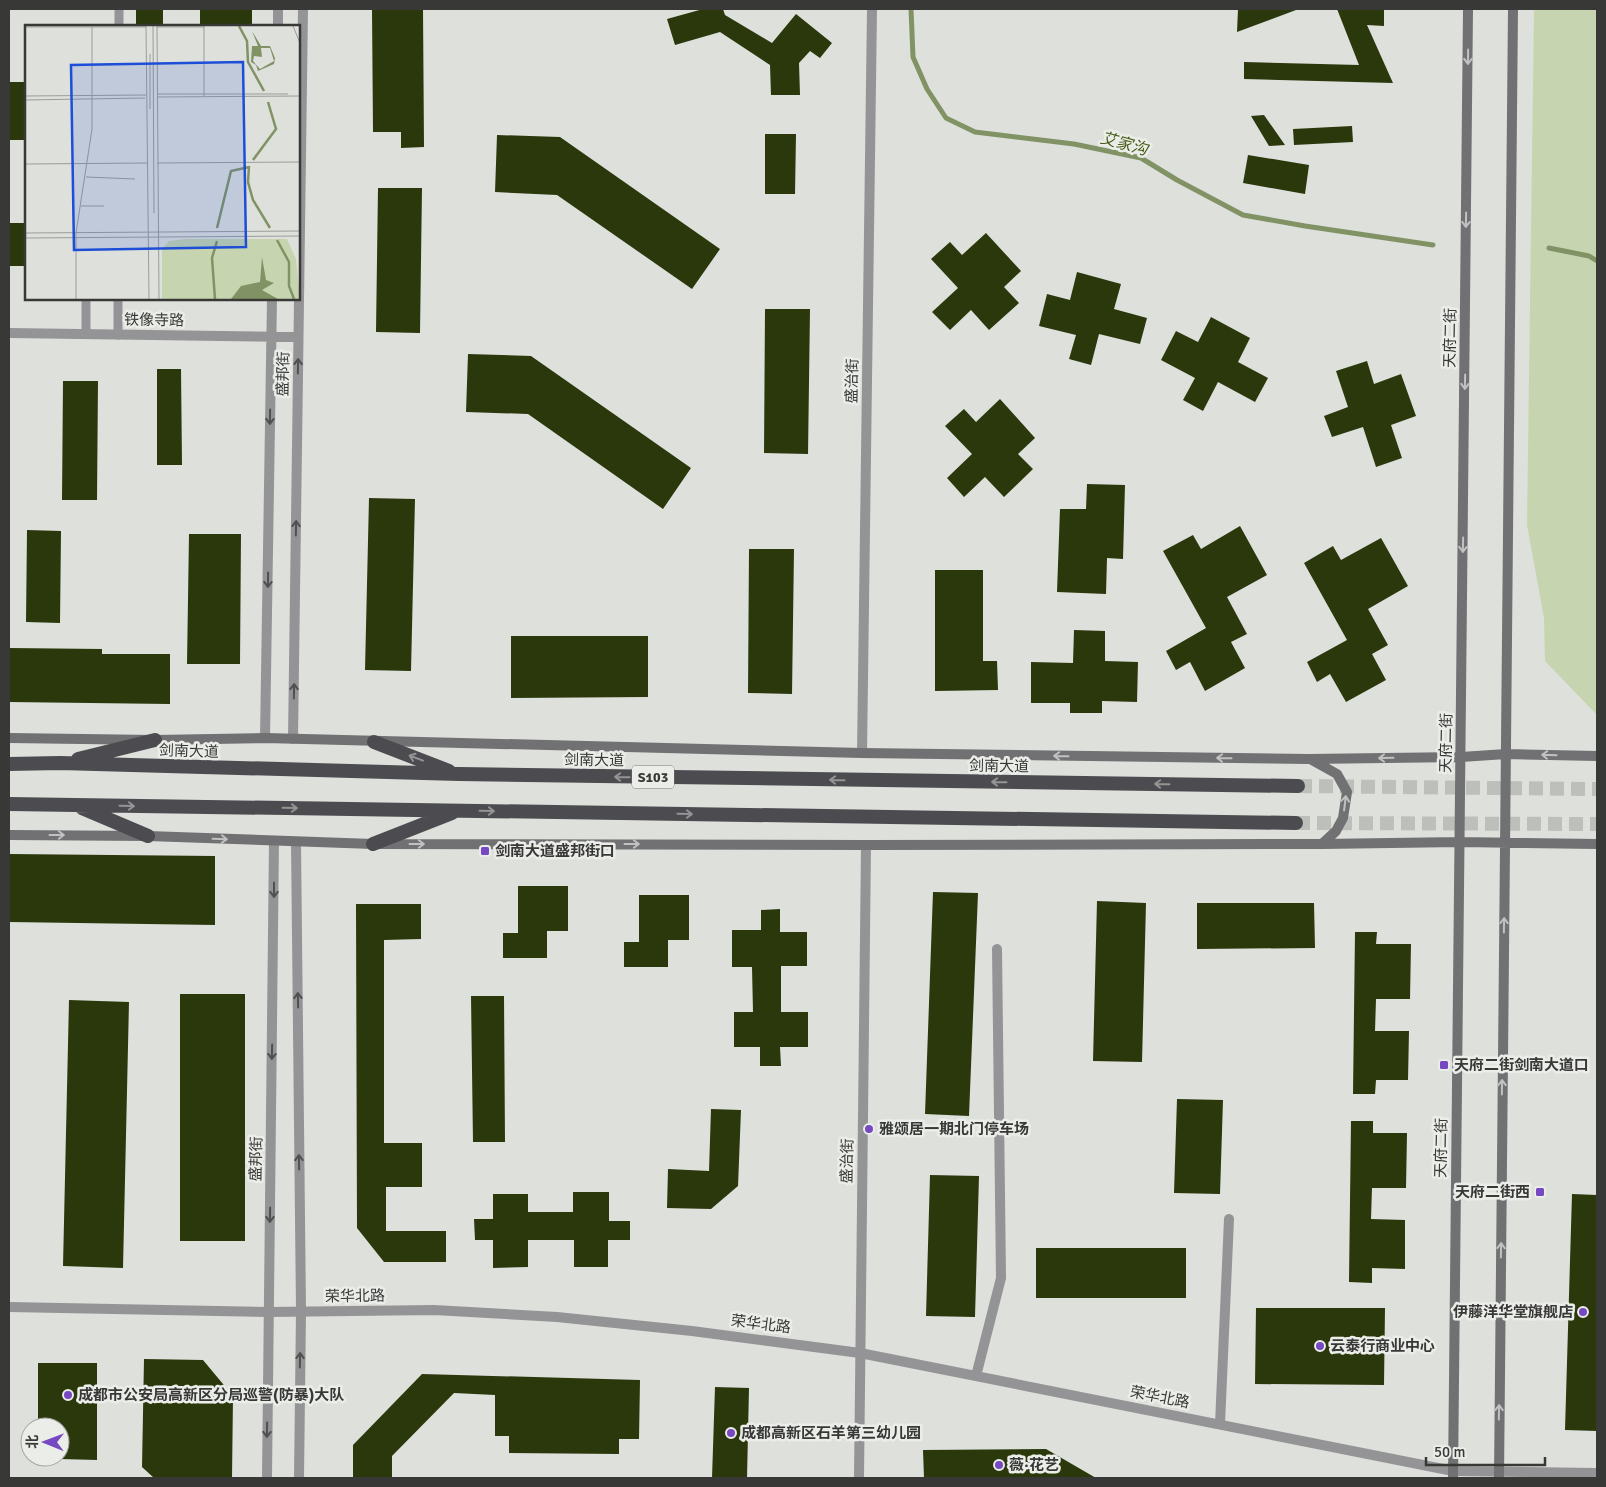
<svg xmlns="http://www.w3.org/2000/svg" width="1606" height="1487" viewBox="0 0 1606 1487" font-family="Signika,'Noto Sans SC',sans-serif">
<rect width="100%" height="100%" fill="#dee0dc"/>
<path fill="#c6d5b0" d="M 1534,9 L 1597,9 L 1597,715 L 1545,661 L 1544,618 L 1527,525 Z"/>
<g fill="none" stroke-linecap="round" stroke-linejoin="round">
<path stroke="#819365" stroke-width="5" d="M 911,9 L 913,57 L 927,89 L 946,118 L 975,132 L 1074,144 L 1141,158 L 1177,180 L 1243,215 L 1305,226 L 1433,245
M 1549,248 L 1589,256 L 1597,261"/>
</g>
<path fill="#2a380c" d="M 136,9 L 163,9 L 163,26 L 136,26 Z
M 200,9 L 252,9 L 252,26 L 200,26 Z
M 372,9 L 423,9 L 424,147 L 401,148 L 401,132 L 373,132 Z
M 703,9 L 723,9 L 725,15 L 772,43 L 796,14 L 832,43 L 820,58 L 810,51 L 799,63 L 800,95 L 771,95 L 770,65 L 720,32 L 675,45 L 667,19 Z
M 1238,9 L 1295,9 L 1296,10 L 1237,32 Z
M 1337,9 L 1384,9 L 1384,26 L 1367,25 L 1393,83 L 1244,79 L 1244,62 L 1359,65 Z
M 9,82 L 26,82 L 26,140 L 9,140 Z
M 1264,115 L 1285,145 L 1269,146 L 1251,116 Z
M 1352,126 L 1353,142 L 1294,145 L 1293,129 Z
M 765,134 L 796,134 L 795,194 L 765,194 Z
M 497,135 L 560,137 L 720,249 L 692,289 L 557,195 L 495,192 Z
M 1248,155 L 1309,165 L 1305,194 L 1243,183 Z
M 378,188 L 422,188 L 420,333 L 376,332 Z
M 9,223 L 26,223 L 26,266 L 9,266 Z
M 986,233 L 1021,271 L 1004,287 L 1019,303 L 989,330 L 971,310 L 950,330 L 932,312 L 958,288 L 931,259 L 950,242 L 962,255 Z
M 1077,272 L 1121,284 L 1114,309 L 1147,318 L 1140,344 L 1099,334 L 1091,365 L 1069,359 L 1076,335 L 1039,326 L 1047,294 L 1070,300 Z
M 765,309 L 810,309 L 808,454 L 764,453 Z
M 1211,317 L 1250,338 L 1238,362 L 1268,378 L 1255,402 L 1218,382 L 1203,411 L 1183,400 L 1195,378 L 1161,360 L 1176,331 L 1198,342 Z
M 468,354 L 531,356 L 691,468 L 663,509 L 528,414 L 466,412 Z
M 1367,361 L 1374,384 L 1401,374 L 1416,416 L 1391,425 L 1402,458 L 1376,467 L 1363,427 L 1332,437 L 1324,416 L 1348,407 L 1336,371 Z
M 157,369 L 181,369 L 182,465 L 157,465 Z
M 63,381 L 98,381 L 97,500 L 62,500 Z
M 1000,399 L 1035,438 L 1018,454 L 1033,469 L 1004,497 L 985,477 L 964,497 L 947,478 L 972,454 L 945,426 L 964,409 L 976,422 Z
M 1087,484 L 1125,485 L 1123,559 L 1107,558 L 1106,594 L 1057,592 L 1060,509 L 1086,509 Z
M 369,498 L 415,499 L 411,671 L 365,670 Z
M 1240,526 L 1267,575 L 1227,597 L 1247,634 L 1231,642 L 1245,668 L 1205,691 L 1190,662 L 1176,670 L 1166,651 L 1206,628 L 1163,551 L 1193,535 L 1201,549 Z
M 27,530 L 61,531 L 60,623 L 26,622 Z
M 189,534 L 241,534 L 240,664 L 187,664 Z
M 1381,538 L 1408,586 L 1368,609 L 1388,645 L 1372,654 L 1386,680 L 1346,702 L 1330,674 L 1317,682 L 1307,662 L 1347,640 L 1304,563 L 1333,546 L 1341,560 Z
M 749,549 L 794,549 L 792,694 L 748,693 Z
M 935,570 L 983,570 L 983,661 L 997,661 L 998,690 L 935,691 Z
M 1074,630 L 1105,631 L 1105,661 L 1138,662 L 1137,702 L 1102,701 L 1102,713 L 1070,713 L 1070,703 L 1031,703 L 1031,662 L 1073,663 Z
M 511,636 L 648,636 L 648,697 L 511,698 Z
M 9,648 L 102,649 L 102,654 L 170,654 L 170,704 L 9,702 Z
M 9,854 L 215,856 L 215,925 L 9,922 Z
M 518,886 L 568,886 L 568,931 L 547,931 L 547,958 L 503,958 L 503,933 L 518,933 Z
M 933,892 L 978,893 L 969,1116 L 925,1114 Z
M 639,895 L 689,895 L 689,940 L 668,940 L 668,967 L 624,967 L 624,942 L 639,942 Z
M 1097,901 L 1146,903 L 1142,1062 L 1093,1061 Z
M 1197,903 L 1314,903 L 1315,948 L 1197,949 Z
M 356,904 L 421,904 L 421,939 L 384,940 L 384,1143 L 422,1143 L 422,1187 L 386,1187 L 386,1231 L 446,1231 L 446,1262 L 384,1262 L 357,1228 Z
M 780,909 L 780,932 L 807,932 L 807,966 L 781,966 L 781,1012 L 808,1012 L 808,1047 L 780,1047 L 781,1066 L 760,1066 L 760,1047 L 734,1047 L 734,1012 L 753,1012 L 752,967 L 732,967 L 732,930 L 761,930 L 761,910 Z
M 1355,932 L 1377,932 L 1376,944 L 1411,944 L 1410,999 L 1376,999 L 1375,1031 L 1409,1031 L 1408,1080 L 1376,1080 L 1375,1094 L 1353,1094 Z
M 180,994 L 245,994 L 245,1241 L 180,1241 Z
M 471,996 L 504,996 L 505,1142 L 473,1142 Z
M 69,1000 L 129,1002 L 123,1268 L 63,1266 Z
M 1177,1099 L 1223,1100 L 1220,1194 L 1174,1193 Z
M 711,1109 L 741,1110 L 738,1186 L 711,1209 L 667,1208 L 668,1169 L 709,1171 Z
M 1351,1121 L 1373,1121 L 1373,1133 L 1407,1133 L 1406,1188 L 1372,1188 L 1371,1219 L 1405,1220 L 1405,1269 L 1372,1268 L 1372,1283 L 1349,1282 Z
M 930,1175 L 979,1176 L 975,1317 L 926,1316 Z
M 573,1192 L 609,1192 L 609,1221 L 630,1221 L 630,1240 L 608,1240 L 608,1267 L 574,1267 L 574,1240 L 528,1240 L 528,1267 L 493,1268 L 493,1240 L 475,1240 L 474,1219 L 493,1219 L 493,1194 L 528,1194 L 528,1212 L 573,1212 Z
M 1572,1194 L 1597,1195 L 1597,1431 L 1565,1430 Z
M 1036,1248 L 1186,1248 L 1186,1298 L 1036,1298 Z
M 1256,1308 L 1385,1308 L 1384,1385 L 1255,1384 Z
M 144,1359 L 203,1360 L 233,1396 L 232,1478 L 154,1478 L 142,1467 Z
M 38,1363 L 97,1363 L 97,1460 L 60,1459 L 60,1427 L 38,1427 Z
M 422,1374 L 640,1380 L 639,1439 L 619,1439 L 619,1454 L 509,1453 L 509,1436 L 495,1436 L 495,1395 L 454,1393 L 392,1456 L 392,1478 L 353,1478 L 353,1445 Z
M 715,1387 L 749,1388 L 747,1478 L 712,1478 Z
M 1046,1449 L 1096,1478 L 924,1478 L 923,1450 Z"/>
<g fill="none" stroke-linecap="round" stroke-linejoin="round">
<path stroke="#bdbfbb" stroke-width="14" stroke-dasharray="14 7" stroke-linecap="butt" d="M 1298,786 L 1597,789
M 1296,823 L 1597,824"/>
<path stroke="#949496" stroke-width="9" d="M 119,26 L 119,9
M 86,334 L 86,299
M 118,335 L 118,299"/>
<path stroke="#949496" stroke-width="10" d="M 278,26 L 278,9
M 9,333 L 298,337
M 265,738 L 272,299
M 293,739 L 303,9
M 862,753 L 872,9
M 9,1307 L 269,1312 L 434,1310 L 557,1317 L 692,1331 L 860,1353 L 1453,1471 L 1597,1473
M 976,1376 L 1001,1278 L 997,949
M 1220,1424 L 1229,1219
M 859,1478 L 866,845"/>
<path stroke="#949496" stroke-width="10" d="M 296,842 L 301,1311 L 299,1478
M 267,1478 L 274,841"/>
<path stroke="#717073" stroke-width="10" d="M 9,738 L 155,740 L 265,738 L 862,753 L 1309,759 L 1461,757 L 1506,754 L 1597,756
M 1310,759 L 1337,774 L 1347,792 L 1343,818 L 1336,831 L 1322,844
M 9,835 L 148,836 L 373,844 L 866,845 L 1322,844 L 1460,842 L 1597,844
M 1453,1478 L 1468,9
M 1499,1478 L 1513,9"/>
<path stroke="#4c4c50" stroke-width="14" d="M 374,742 L 449,771
M 78,759 L 155,740
M 9,764 L 60,763 L 459,774 L 1298,786
M 9,804 L 1296,823
M 82,808 L 148,836
M 373,844 L 452,813"/>
</g>
<defs><path id="oneway-shaft" d="M-6 0H5M1.5-3L5.5 0L1.5 3" fill="none" stroke-width="1.6" stroke-linecap="round" stroke-linejoin="round" transform="scale(1.25)"/></defs>
<g stroke="#c0c1c0">
<use href="#oneway-shaft" transform="translate(1468 57) rotate(91)"/>
<use href="#oneway-shaft" transform="translate(1466 220) rotate(91)"/>
<use href="#oneway-shaft" transform="translate(1465 382) rotate(91)"/>
<use href="#oneway-shaft" transform="translate(1463 545) rotate(91)"/>
<use href="#oneway-shaft" transform="translate(1549 755) rotate(-178)"/>
<use href="#oneway-shaft" transform="translate(1061 756) rotate(-179)"/>
<use href="#oneway-shaft" transform="translate(1224 758) rotate(-179)"/>
<use href="#oneway-shaft" transform="translate(1386 758) rotate(179)"/>
<use href="#oneway-shaft" transform="translate(1345 803) rotate(-83)"/>
<use href="#oneway-shaft" transform="translate(57 835)"/>
<use href="#oneway-shaft" transform="translate(220 839) rotate(2)"/>
<use href="#oneway-shaft" transform="translate(417 844)"/>
<use href="#oneway-shaft" transform="translate(632 844)"/>
<use href="#oneway-shaft" transform="translate(1504 925) rotate(-89)"/>
<use href="#oneway-shaft" transform="translate(1502 1087) rotate(-89)"/>
<use href="#oneway-shaft" transform="translate(1501 1250) rotate(-89)"/>
<use href="#oneway-shaft" transform="translate(1499 1412) rotate(-89)"/>
</g>
<g stroke="#4f504f">
<use href="#oneway-shaft" transform="translate(298 366) rotate(-89)"/>
<use href="#oneway-shaft" transform="translate(270 417) rotate(91)"/>
<use href="#oneway-shaft" transform="translate(296 528) rotate(-89)"/>
<use href="#oneway-shaft" transform="translate(268 580) rotate(91)"/>
<use href="#oneway-shaft" transform="translate(294 691) rotate(-89)"/>
<use href="#oneway-shaft" transform="translate(274 890) rotate(90)"/>
<use href="#oneway-shaft" transform="translate(298 1000) rotate(-91)"/>
<use href="#oneway-shaft" transform="translate(272 1052) rotate(91)"/>
<use href="#oneway-shaft" transform="translate(299 1162) rotate(-91)"/>
<use href="#oneway-shaft" transform="translate(270 1215) rotate(91)"/>
<use href="#oneway-shaft" transform="translate(300 1360) rotate(-89)"/>
<use href="#oneway-shaft" transform="translate(267 1430) rotate(91)"/>
</g>
<g stroke="#949495">
<use href="#oneway-shaft" transform="translate(416 758) rotate(-159)"/>
<use href="#oneway-shaft" transform="translate(622 777) rotate(-179)"/>
<use href="#oneway-shaft" transform="translate(837 780) rotate(-179)"/>
<use href="#oneway-shaft" transform="translate(999 782) rotate(-179)"/>
<use href="#oneway-shaft" transform="translate(1162 784) rotate(-179)"/>
<use href="#oneway-shaft" transform="translate(127 806) rotate(1)"/>
<use href="#oneway-shaft" transform="translate(290 808) rotate(1)"/>
<use href="#oneway-shaft" transform="translate(487 811) rotate(1)"/>
<use href="#oneway-shaft" transform="translate(685 814) rotate(1)"/>
</g>
<g fill="#7648c1" stroke="#ebede9" stroke-width="2">
<rect x="480" y="846" width="10" height="10" rx="2.5"/>
<rect x="1439" y="1060" width="10" height="10" rx="2.5"/>
<circle cx="869" cy="1129" r="5"/>
<rect x="1535" y="1187" width="10" height="10" rx="2.5"/>
<circle cx="1583" cy="1312" r="5"/>
<circle cx="1320" cy="1346" r="5"/>
<circle cx="68" cy="1395" r="5"/>
<circle cx="731" cy="1433" r="5"/>
<circle cx="999" cy="1465" r="5"/>
</g>
<g text-anchor="middle" dominant-baseline="central" stroke-width="5" stroke-linejoin="round" paint-order="stroke">
<rect fill="#ebede9" stroke="#6e6f6c" stroke-width="1" x="632" y="765.5" width="42" height="23" rx="4"/>
<g font-size="14" font-weight="bold" fill="#383937">
<text x="653" y="777">S103</text>
</g>
<g font-size="15" fill="#383937" stroke="#ebede9">
<text transform="translate(154 320) rotate(1)">铁像寺路</text>
<text transform="translate(1450 338) rotate(-89)">天府二街</text>
<text transform="translate(283 374) rotate(-89)">盛邦街</text>
<text transform="translate(852 381) rotate(-89)">盛治街</text>
<text transform="translate(1446 743) rotate(-89)">天府二街</text>
<text transform="translate(189 751) rotate(2)">剑南大道</text>
<text transform="translate(594 760) rotate(1)">剑南大道</text>
<text transform="translate(999 766) rotate(1)">剑南大道</text>
<text transform="translate(1441 1148) rotate(-89)">天府二街</text>
<text transform="translate(256 1159) rotate(-89)">盛邦街</text>
<text transform="translate(847 1161) rotate(-89)">盛治街</text>
<text transform="translate(355 1296) rotate(-1)">荣华北路</text>
<text transform="translate(761 1324) rotate(7)">荣华北路</text>
<text transform="translate(1160 1397) rotate(11)">荣华北路</text>
</g>
<g font-size="15" font-weight="bold" fill="#383937" stroke="#ebede9" text-anchor="start">
<text x="495" y="851">剑南大道盛邦街口</text>
<text x="1454" y="1065">天府二街剑南大道口</text>
<text x="879" y="1129">雅颂居一期北门停车场</text>
<text x="1530" y="1192" text-anchor="end">天府二街西</text>
<text x="1573" y="1312" text-anchor="end">伊藤洋华堂旗舰店</text>
<text x="1330" y="1346">云泰行商业中心</text>
<text x="78" y="1395">成都市公安局高新区分局巡警(防暴)大队</text>
<text x="741" y="1433">成都高新区石羊第三幼儿园</text>
<text x="1009" y="1465">薇·花艺</text>
</g>
<g font-size="16" font-style="italic" fill="#475d16" stroke="#ebede9">
<text transform="translate(1124 144) rotate(15)">艾家沟</text>
</g>
</g>
<g transform="translate(25 25)">
<rect width="275" height="275" fill="#dee0dc"/>
<path d="M 160,214 L 262,214 L 271,234 L 275,274 L 137,274 L 137,224 L 144,216 Z" fill="#c6d5b0"/>
<path d="M 227,6 L 236,21 L 245,21 L 250,33 L 249,39 L 233,46 L 231,40 L 226,37 L 227,21 L 233,21 ZM 236,23 L 245,23 L 249,36 L 235,44 L 228,36 L 229,31 L 237,32 ZM 237,232 L 241,255 L 249,258 L 237,265 L 253,274 L 206,274 L 216,261 L 235,257 Z" fill="#819365" fill-rule="evenodd"/>
<path fill="none" stroke="#819365" stroke-width="2.5" d="M 214,1 L 222,16 L 223,37 L 239,66M 228,135 L 251,104 L 243,77M 224,141 L 223,157 L 228,175 L 245,203M 192,203 L 206,146 L 224,142M 252,215 L 264,237 L 264,261 L 269,274M 190,274 L 187,233 L 192,216"/>
<path fill="none" stroke="#9c9d9a" stroke-width="1" d="M 121,1 L 124,274M 128,1 L 129,188M 132,1 L 134,274M 179,1 L 179,71M 268,1 L 275,18M 0,2 L 121,2M 132,2 L 179,2M 125,29 L 125,84M 133,69 L 263,69M 0,71 L 121,70M 133,72 L 275,71M 0,75 L 120,73M 132,138 L 275,137M 0,139 L 122,138M 61,152 L 110,154M 56,181 L 79,181M 0,208 L 275,206M 0,213 L 275,211M 51,274 L 51,208 L 67,104 L 67,2"/>
<path fill="#1d4ed8" fill-opacity="0.15" stroke="#1d4ed8" stroke-width="2.5" d="M 218,37 L 221,222 L 49,225 L 46,40 Z"/>
<rect width="275" height="275" fill="none" stroke="#383937" stroke-width="2.5"/>
</g>
<rect width="1606" height="1487" fill="none" stroke="#383937" stroke-width="20"/>
<g transform="translate(45 1442) rotate(271)"><circle r="24" fill="#ebede9" stroke="#a3a5a2"/>
<path d="M0-4L9 19L0 12L-9 19Z" fill="#7648c1"/>
<text y="-8" font-size="14" font-weight="bold" text-anchor="middle" fill="#383937">北</text>
</g>
<path d="M1426 1457v8h119v-8" fill="none" stroke="#383937" stroke-width="2.5"/>
<text x="1434" y="1457" font-size="15" fill="#383937" stroke="#ebede9" stroke-width="4" paint-order="stroke">50 m</text>
</svg>
